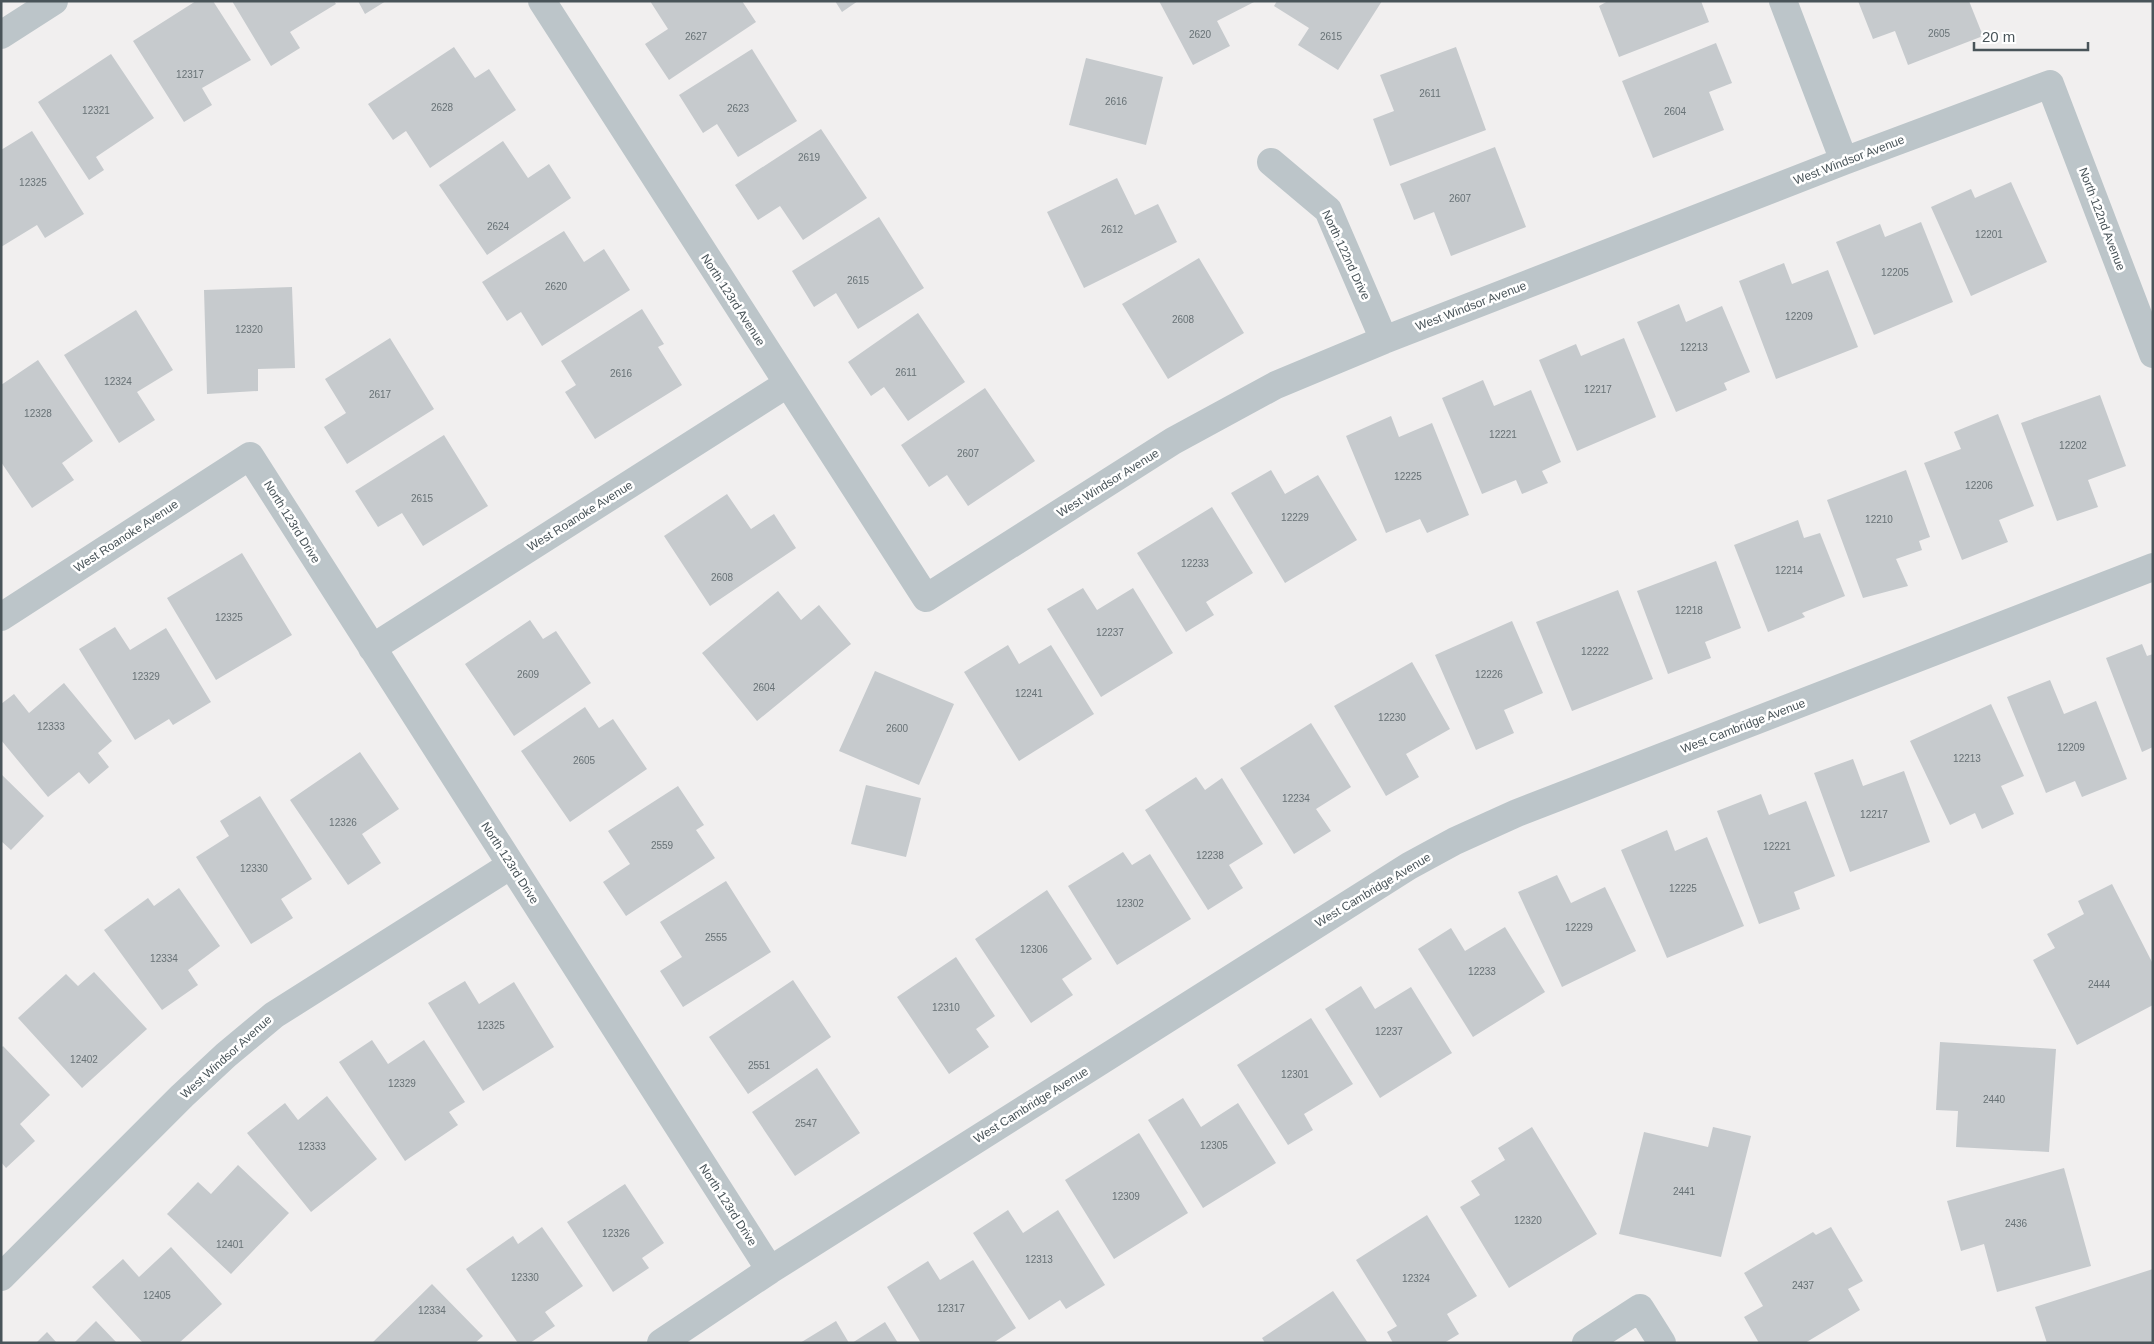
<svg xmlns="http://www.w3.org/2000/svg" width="2154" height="1344" viewBox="0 0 2154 1344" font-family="Helvetica,sans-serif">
<rect width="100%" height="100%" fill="#f1efef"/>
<path fill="#c6cacd" d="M 196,1 L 213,1 L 251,60 L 202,88 L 212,105 L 184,122 L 133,41 Z
M 232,1 L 334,1 L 336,4 L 290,32 L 300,48 L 271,66 Z
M 358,1 L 386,1 L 365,14 Z
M 650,1 L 742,1 L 756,22 L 669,80 L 645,44 L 668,29 Z
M 835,1 L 858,1 L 842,12 Z
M 1159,1 L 1256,1 L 1217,21 L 1230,46 L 1193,65 Z
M 1277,1 L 1382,1 L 1338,70 L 1298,45 L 1309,28 L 1274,6 Z
M 1608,1 L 1701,1 L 1709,22 L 1619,57 L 1599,6 Z
M 1858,1 L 1969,1 L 1983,36 L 1908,65 L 1895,31 L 1873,39 Z
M 1716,43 L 1732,83 L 1709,92 L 1724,130 L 1653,158 L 1622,81 Z
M 454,47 L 475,78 L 489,69 L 516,110 L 430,168 L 406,131 L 393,140 L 368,104 Z
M 1456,47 L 1486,130 L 1390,166 L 1373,119 L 1394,111 L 1380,75 Z
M 752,49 L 797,121 L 738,157 L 717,124 L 703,133 L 679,95 Z
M 111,54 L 154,118 L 96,157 L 104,170 L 89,180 L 38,102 Z
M 1086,58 L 1163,77 L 1146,145 L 1069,125 Z
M 821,129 L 867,198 L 803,240 L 780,206 L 758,220 L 735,185 Z
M 32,131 L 84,214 L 45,238 L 37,225 L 1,247 L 1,150 Z
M 503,141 L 528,178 L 549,164 L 571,198 L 487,255 L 439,185 Z
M 1495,147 L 1526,227 L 1451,256 L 1434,212 L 1414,220 L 1400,184 Z
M 1117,178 L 1135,215 L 1158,204 L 1177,242 L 1084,288 L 1047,212 Z
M 2011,182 L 2047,262 L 1971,296 L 1931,207 L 1971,189 L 1975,198 Z
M 879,217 L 924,288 L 858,329 L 836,293 L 814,307 L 792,271 Z
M 1921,222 L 1953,302 L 1874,335 L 1836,242 L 1880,224 L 1885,237 Z
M 564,231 L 584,262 L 604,249 L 630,290 L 542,346 L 521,312 L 507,321 L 482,282 Z
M 1199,258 L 1244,333 L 1168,379 L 1122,304 Z
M 1784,263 L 1792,284 L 1828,270 L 1858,347 L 1776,379 L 1739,281 Z
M 292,287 L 295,368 L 258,369 L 258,391 L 207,394 L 204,290 Z
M 1679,304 L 1686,322 L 1722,306 L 1750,372 L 1724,383 L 1727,390 L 1676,412 L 1637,322 Z
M 642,309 L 664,344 L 658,347 L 682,385 L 595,439 L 565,392 L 576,385 L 561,361 Z
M 136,310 L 173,370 L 137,392 L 155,420 L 119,443 L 64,355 Z
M 918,313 L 965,382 L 908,421 L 884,387 L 871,396 L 848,362 Z
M 390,338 L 434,409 L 347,464 L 324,427 L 346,413 L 325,379 Z
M 1624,338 L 1656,417 L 1577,451 L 1539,360 L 1576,344 L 1581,356 Z
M 38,360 L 93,441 L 62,463 L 74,480 L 32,508 L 1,462 L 1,385 Z
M 1483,380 L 1494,406 L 1531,390 L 1561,462 L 1542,471 L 1548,483 L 1522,494 L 1516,480 L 1482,494 L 1442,398 Z
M 985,388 L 1035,461 L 968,506 L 947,475 L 929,487 L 901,445 Z
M 2100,395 L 2126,466 L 2088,480 L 2098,507 L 2057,521 L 2021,423 Z
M 1998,414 L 2034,506 L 1999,520 L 2008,542 L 1962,560 L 1924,463 L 1961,449 L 1954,432 Z
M 1391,416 L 1399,437 L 1432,423 L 1469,515 L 1427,533 L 1420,519 L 1386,533 L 1346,436 Z
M 444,435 L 488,506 L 423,546 L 402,513 L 378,527 L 355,491 Z
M 1271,470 L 1285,494 L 1318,475 L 1357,540 L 1285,583 L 1231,493 Z
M 1906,470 L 1930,537 L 1919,541 L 1922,550 L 1896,559 L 1908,586 L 1863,598 L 1827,500 Z
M 727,494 L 751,529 L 774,514 L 796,548 L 710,606 L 664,536 Z
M 1212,507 L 1253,573 L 1206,602 L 1214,615 L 1186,632 L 1137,553 Z
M 1798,520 L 1804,538 L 1820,533 L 1845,596 L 1802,613 L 1805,617 L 1768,632 L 1734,545 Z
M 242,553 L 292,635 L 216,680 L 167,598 Z
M 1716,561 L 1741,628 L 1705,642 L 1711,658 L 1668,674 L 1637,591 Z
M 1083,588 L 1097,610 L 1133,588 L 1173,653 L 1101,697 L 1047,609 Z
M 1618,590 L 1653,679 L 1572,711 L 1536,622 Z
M 778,591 L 801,620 L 819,605 L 851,644 L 757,721 L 702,653 Z
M 530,620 L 543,639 L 556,631 L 591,683 L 514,736 L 465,664 Z
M 1512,621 L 1543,693 L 1504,710 L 1514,733 L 1476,750 L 1435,655 Z
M 115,627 L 130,650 L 166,628 L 211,702 L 173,725 L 169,719 L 135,740 L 79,649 Z
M 2142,644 L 2147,656 L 2153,654 L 2153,747 L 2142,752 L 2106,658 Z
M 1008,645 L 1019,664 L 1051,645 L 1094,714 L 1019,761 L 964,672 Z
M 1412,662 L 1450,729 L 1406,754 L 1419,777 L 1386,796 L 1334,706 Z
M 875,671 L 954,704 L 919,785 L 839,751 Z
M 2050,680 L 2064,714 L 2096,701 L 2127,779 L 2082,797 L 2075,781 L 2046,793 L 2007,697 Z
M 64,683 L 112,741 L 98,753 L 109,767 L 89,784 L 79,772 L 48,797 L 1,740 L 1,704 L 14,694 L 29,713 Z
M 1991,704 L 2024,776 L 2001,786 L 2014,814 L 1982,829 L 1975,813 L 1950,825 L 1910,741 Z
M 585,707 L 599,728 L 613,719 L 647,769 L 570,822 L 521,751 Z
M 1311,723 L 1351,787 L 1316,809 L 1331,831 L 1294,854 L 1240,768 Z
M 360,752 L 399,809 L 362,834 L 381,863 L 348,885 L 290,800 Z
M 1853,759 L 1863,786 L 1904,771 L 1930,842 L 1850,872 L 1814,773 Z
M 1,774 L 44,816 L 11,850 L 1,841 Z
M 1196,777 L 1205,790 L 1222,778 L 1263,844 L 1229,865 L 1243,888 L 1208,910 L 1145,810 Z
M 866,785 L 921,798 L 906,857 L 851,844 Z
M 678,786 L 704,825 L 696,830 L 715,858 L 626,916 L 603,882 L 630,864 L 608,831 Z
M 1761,794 L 1769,815 L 1806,801 L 1835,876 L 1794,892 L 1800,909 L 1759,924 L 1717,811 Z
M 260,796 L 312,879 L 281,899 L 293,918 L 251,944 L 196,857 L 229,836 L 220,821 Z
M 1667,830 L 1675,851 L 1707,837 L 1744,926 L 1667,958 L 1621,850 Z
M 1123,852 L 1132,865 L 1150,854 L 1191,919 L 1117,965 L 1068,886 Z
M 1557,875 L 1571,903 L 1605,887 L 1636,951 L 1562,987 L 1518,892 Z
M 726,881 L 771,952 L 683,1007 L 660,971 L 682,957 L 660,922 Z
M 2112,884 L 2153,964 L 2153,1005 L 2077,1045 L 2033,960 L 2055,948 L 2047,934 L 2084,914 L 2078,901 Z
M 179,888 L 220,946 L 188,970 L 198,985 L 162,1010 L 104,930 L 148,898 L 154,906 Z
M 1047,890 L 1092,959 L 1062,979 L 1073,995 L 1031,1023 L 975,939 Z
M 1505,927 L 1545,992 L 1473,1037 L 1418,949 L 1451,928 L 1465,951 Z
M 956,957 L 995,1016 L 976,1029 L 989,1047 L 949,1074 L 897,997 Z
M 94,972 L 147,1029 L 82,1088 L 18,1018 L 66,974 L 78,986 Z
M 793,980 L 831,1037 L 748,1094 L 709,1037 Z
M 465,981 L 479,1004 L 514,982 L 554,1047 L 483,1091 L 428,1003 Z
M 1361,986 L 1375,1009 L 1411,987 L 1452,1053 L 1380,1098 L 1325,1009 Z
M 1311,1018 L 1353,1084 L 1304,1114 L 1313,1130 L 1288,1145 L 1237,1065 Z
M 372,1040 L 388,1064 L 424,1040 L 465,1102 L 449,1112 L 458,1125 L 405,1161 L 339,1062 Z
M 1940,1042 L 2056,1049 L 2049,1152 L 1956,1147 L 1958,1111 L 1936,1110 Z
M 3,1046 L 50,1095 L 20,1124 L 35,1141 L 6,1168 L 1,1162 L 1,1048 Z
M 817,1068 L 860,1133 L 795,1176 L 752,1112 Z
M 327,1096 L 377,1159 L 311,1212 L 247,1133 L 285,1103 L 298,1120 Z
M 1183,1098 L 1201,1127 L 1238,1103 L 1276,1163 L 1203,1208 L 1148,1120 Z
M 1532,1127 L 1597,1234 L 1509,1288 L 1460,1207 L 1480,1195 L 1471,1181 L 1505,1160 L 1498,1148 Z
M 1713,1127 L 1751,1136 L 1721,1257 L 1619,1234 L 1644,1132 L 1708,1147 Z
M 1139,1133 L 1188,1213 L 1114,1259 L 1065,1180 Z
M 238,1165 L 289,1213 L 231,1274 L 167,1214 L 198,1182 L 211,1194 Z
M 2064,1168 L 2091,1266 L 1997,1292 L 1984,1244 L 1961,1251 L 1947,1201 Z
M 625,1184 L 664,1243 L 642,1258 L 649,1268 L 613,1292 L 567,1222 Z
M 1008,1210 L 1023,1233 L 1058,1210 L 1105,1285 L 1066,1309 L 1060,1300 L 1029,1320 L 973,1233 Z
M 1427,1215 L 1477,1296 L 1447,1314 L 1459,1334 L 1444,1343 L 1393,1343 L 1387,1332 L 1397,1326 L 1356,1260 Z
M 542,1227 L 583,1286 L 545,1312 L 555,1326 L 530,1343 L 518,1343 L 466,1269 L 513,1236 L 518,1244 Z
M 1831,1227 L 1863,1281 L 1848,1289 L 1860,1310 L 1805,1343 L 1759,1343 L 1744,1317 L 1763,1306 L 1744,1273 L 1813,1232 L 1816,1235 Z
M 171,1247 L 222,1304 L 179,1343 L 143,1343 L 92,1287 L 123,1259 L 139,1277 Z
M 973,1260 L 1016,1328 L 993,1343 L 921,1343 L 887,1287 L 928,1261 L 940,1280 Z
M 2153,1269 L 2153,1343 L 2047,1343 L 2035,1307 Z
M 432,1284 L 483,1336 L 475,1343 L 372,1343 Z
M 1333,1291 L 1368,1343 L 1265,1343 L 1262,1338 Z
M 96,1321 L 117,1343 L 74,1343 Z
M 836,1321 L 849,1343 L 800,1343 Z
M 885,1322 L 898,1343 L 852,1343 Z
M 47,1332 L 57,1343 L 36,1343 Z"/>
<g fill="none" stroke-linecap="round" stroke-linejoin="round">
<path stroke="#bcc5c9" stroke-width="28" d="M 542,1 L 926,598 L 1173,441 L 1276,385 L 1384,340 L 1844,161 L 2050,84 L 2153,354
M 1783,1 L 1844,161
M 1,35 L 54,1
M 1271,162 L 1328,210 L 1384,340
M 1,617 L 250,456 L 770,1270
M 372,648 L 787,384
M 1,1277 L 182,1096 L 226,1055 L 274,1015 L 511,865
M 661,1343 L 770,1270 L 1409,866 L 1455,841 L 1517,813 L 2153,567
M 1586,1343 L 1640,1308 L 1662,1343"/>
</g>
<g text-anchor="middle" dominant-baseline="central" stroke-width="5" stroke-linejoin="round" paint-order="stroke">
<g font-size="10" fill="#687276">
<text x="1939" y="33">2605</text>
<text x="1200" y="34">2620</text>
<text x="696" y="36">2627</text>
<text x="1331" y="36">2615</text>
<text x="190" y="74">12317</text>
<text x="1430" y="93">2611</text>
<text x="1116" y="101">2616</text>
<text x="442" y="107">2628</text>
<text x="738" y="108">2623</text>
<text x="96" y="110">12321</text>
<text x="1675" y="111">2604</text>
<text x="809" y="157">2619</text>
<text x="33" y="182">12325</text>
<text x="1460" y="198">2607</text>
<text x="498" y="226">2624</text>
<text x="1112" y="229">2612</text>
<text x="1989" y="234">12201</text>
<text x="1895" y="272">12205</text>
<text x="858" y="280">2615</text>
<text x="556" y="286">2620</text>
<text x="1799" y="316">12209</text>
<text x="1183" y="319">2608</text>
<text x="249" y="329">12320</text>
<text x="1694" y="347">12213</text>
<text x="906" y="372">2611</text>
<text x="621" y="373">2616</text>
<text x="118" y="381">12324</text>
<text x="1598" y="389">12217</text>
<text x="380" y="394">2617</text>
<text x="38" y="413">12328</text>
<text x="1503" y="434">12221</text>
<text x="2073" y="445">12202</text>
<text x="968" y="453">2607</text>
<text x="1408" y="476">12225</text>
<text x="1979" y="485">12206</text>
<text x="422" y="498">2615</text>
<text x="1295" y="517">12229</text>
<text x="1879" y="519">12210</text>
<text x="1195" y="563">12233</text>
<text x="1789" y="570">12214</text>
<text x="722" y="577">2608</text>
<text x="1689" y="610">12218</text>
<text x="229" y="617">12325</text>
<text x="1110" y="632">12237</text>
<text x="1595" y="651">12222</text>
<text x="528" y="674">2609</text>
<text x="1489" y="674">12226</text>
<text x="146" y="676">12329</text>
<text x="764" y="687">2604</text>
<text x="1029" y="693">12241</text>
<text x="1392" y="717">12230</text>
<text x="51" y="726">12333</text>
<text x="897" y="728">2600</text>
<text x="2071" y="747">12209</text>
<text x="1967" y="758">12213</text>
<text x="584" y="760">2605</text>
<text x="1296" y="798">12234</text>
<text x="1874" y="814">12217</text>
<text x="343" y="822">12326</text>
<text x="662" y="845">2559</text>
<text x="1777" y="846">12221</text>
<text x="1210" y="855">12238</text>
<text x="254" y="868">12330</text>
<text x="1683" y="888">12225</text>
<text x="1130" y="903">12302</text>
<text x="1579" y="927">12229</text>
<text x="716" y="937">2555</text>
<text x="1034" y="949">12306</text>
<text x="164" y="958">12334</text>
<text x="1482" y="971">12233</text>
<text x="2099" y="984">2444</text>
<text x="946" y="1007">12310</text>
<text x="491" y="1025">12325</text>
<text x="1389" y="1031">12237</text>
<text x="84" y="1059">12402</text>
<text x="759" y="1065">2551</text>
<text x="1295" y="1074">12301</text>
<text x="402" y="1083">12329</text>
<text x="1994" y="1099">2440</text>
<text x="806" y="1123">2547</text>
<text x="1214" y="1145">12305</text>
<text x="312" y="1146">12333</text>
<text x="1684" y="1191">2441</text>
<text x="1126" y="1196">12309</text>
<text x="1528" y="1220">12320</text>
<text x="2016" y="1223">2436</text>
<text x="616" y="1233">12326</text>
<text x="230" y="1244">12401</text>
<text x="1039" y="1259">12313</text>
<text x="525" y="1277">12330</text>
<text x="1416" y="1278">12324</text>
<text x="1803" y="1285">2437</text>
<text x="157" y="1295">12405</text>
<text x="951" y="1308">12317</text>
<text x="432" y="1310">12334</text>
</g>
<g font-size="12" fill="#495459" stroke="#fff">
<text transform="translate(1849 160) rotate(-21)">West Windsor Avenue</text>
<text transform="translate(2102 219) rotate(69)">North 122nd Avenue</text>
<text transform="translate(1346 255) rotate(65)">North 122nd Drive</text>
<text transform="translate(733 300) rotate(57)">North 123rd Avenue</text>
<text transform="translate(1471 306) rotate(-21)">West Windsor Avenue</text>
<text transform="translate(1108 483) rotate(-32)">West Windsor Avenue</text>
<text transform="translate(580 516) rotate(-32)">West Roanoke Avenue</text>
<text transform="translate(292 522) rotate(58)">North 123rd Drive</text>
<text transform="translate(126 536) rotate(-33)">West Roanoke Avenue</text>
<text transform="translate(1743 726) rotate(-21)">West Cambridge Avenue</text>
<text transform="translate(510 863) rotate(57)">North 123rd Drive</text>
<text transform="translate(1373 890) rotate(-31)">West Cambridge Avenue</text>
<text transform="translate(226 1057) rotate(-42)">West Windsor Avenue</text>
<text transform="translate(1031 1105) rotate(-32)">West Cambridge Avenue</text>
<text transform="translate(728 1205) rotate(57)">North 123rd Drive</text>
</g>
</g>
<rect width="2154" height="1344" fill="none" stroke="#495459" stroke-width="5"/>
<path d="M1974 42v8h114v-8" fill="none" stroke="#495459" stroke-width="2.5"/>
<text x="1982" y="42" font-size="15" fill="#495459" stroke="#ffffff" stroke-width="4" paint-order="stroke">20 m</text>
</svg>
